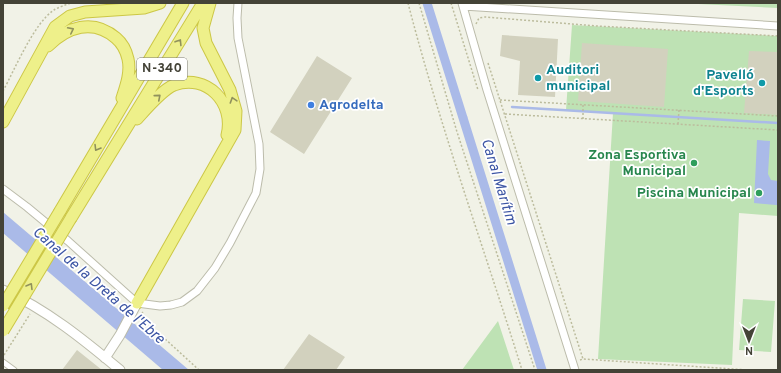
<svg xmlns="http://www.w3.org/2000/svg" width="781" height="373" viewBox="0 0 781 373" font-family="Overpass,sans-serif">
<rect width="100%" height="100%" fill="#f1f2e7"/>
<path fill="#bee2b4" d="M 678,3 L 778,3 L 778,8 Z
M 572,25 L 778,36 L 778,216 L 739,213 L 732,365 L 598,359 L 613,113 L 566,110 Z
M 743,299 L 775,301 L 771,352 L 739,350 Z
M 498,321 L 514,370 L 462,370 Z"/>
<path fill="#aabae8" d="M 757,140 L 770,141 L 768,174 L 771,180 L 778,181 L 778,205 L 776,205 L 754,203 Z
M 3,212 L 189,370 L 163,370 L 3,233 Z"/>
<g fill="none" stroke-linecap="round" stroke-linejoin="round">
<path stroke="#aabae8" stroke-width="2.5" d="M 512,107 L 778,123
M 463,118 L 466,117"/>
<path stroke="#aabae8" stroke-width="9" d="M 427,3 L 542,370"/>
</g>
<path fill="#d2d1be" d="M 502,35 L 558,39 L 555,97 L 518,95 L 520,61 L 500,56 Z
M 582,43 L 668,49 L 664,107 L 578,101 Z
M 749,51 L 778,52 L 778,115 L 744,113 Z
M 317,56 L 352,78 L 304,154 L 270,132 Z
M 309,334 L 345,357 L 336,370 L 283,370 Z
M 77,350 L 102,370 L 62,370 Z"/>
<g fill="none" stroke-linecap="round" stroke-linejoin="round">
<g stroke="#bcbcab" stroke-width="7">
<path id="pedestrian" d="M 3,362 L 14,370"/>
</g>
<g stroke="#bcbcab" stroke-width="9">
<path id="minor" d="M 462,3 L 487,90 L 575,370
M 463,6 L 778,26
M 3,189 L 27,207 L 68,241 L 137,303 L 160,306 L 171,305 L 182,302 L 197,291 L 215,268 L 230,243 L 256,193 L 260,169 L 259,144 L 238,38 L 237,18 L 238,3"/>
</g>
<g stroke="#bcbcab" stroke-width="11">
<path id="tertiary" d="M 3,290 C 46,309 84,340 120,370
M 105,358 L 120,335 L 137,303"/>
</g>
<g stroke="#ccc746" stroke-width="13">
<path id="trunk" d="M 48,46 C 67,27 93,18 116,38 C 122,43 126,50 128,59 C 131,72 126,86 122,98
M 137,119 C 146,109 162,90 174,85 C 207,73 235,103 227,135
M 3,122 L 55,27 L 70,16 L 85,12 L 144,8 L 160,3
M 60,211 L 183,3
M 71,218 L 203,3
M 137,303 L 235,130 L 236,111 L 230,90 L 206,43 L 203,28 L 210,3"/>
</g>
<path stroke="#bcbc9d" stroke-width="1.5" stroke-dasharray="2 2" stroke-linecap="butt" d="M 408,3 C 440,127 484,248 522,370
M 419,3 L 457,132 L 535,370
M 451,3 L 478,90
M 476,24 L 479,18 L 485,17 L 597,26 L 778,36
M 488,63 L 583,359
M 3,91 C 15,69 34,23 54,10 C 59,7 65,5 71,3
M 500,100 L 778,116
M 505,114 L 778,130
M 583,119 L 583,105
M 678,124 L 679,110
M 142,312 L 151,326 L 199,370
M 4,355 L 30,314
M 580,360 L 583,359 L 748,370"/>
<use href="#pedestrian" stroke="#fff" stroke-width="5"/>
<use href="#minor" stroke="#fff" stroke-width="7"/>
<use href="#tertiary" stroke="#fff" stroke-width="9"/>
<use href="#trunk" stroke="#eef08a" stroke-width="11"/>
<g stroke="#ccc746" stroke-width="13" stroke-linecap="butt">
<path id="trunk-bridge" d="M 3,306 L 60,211
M 3,331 L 71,218"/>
</g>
<use href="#trunk-bridge" stroke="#eef08a" stroke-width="11"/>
</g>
<defs><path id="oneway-chevron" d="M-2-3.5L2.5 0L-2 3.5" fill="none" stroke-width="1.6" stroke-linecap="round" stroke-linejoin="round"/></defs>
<g stroke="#90915c">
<use href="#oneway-chevron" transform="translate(71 30) rotate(-27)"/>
<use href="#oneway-chevron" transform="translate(179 42) rotate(-58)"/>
<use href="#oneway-chevron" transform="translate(158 97) rotate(-41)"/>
<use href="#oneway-chevron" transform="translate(233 100) rotate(-108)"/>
<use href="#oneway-chevron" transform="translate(97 148) rotate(121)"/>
<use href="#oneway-chevron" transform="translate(30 286) rotate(-59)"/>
</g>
<g fill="#0f9aa8" stroke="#fff" stroke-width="1.5">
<circle cx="538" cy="78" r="4"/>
<circle cx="762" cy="83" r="4"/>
</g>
<circle fill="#3f7fe0" stroke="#fff" stroke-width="1.5" cx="311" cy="105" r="4"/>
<g fill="#2e9e5b" stroke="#fff" stroke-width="1.5">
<circle cx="694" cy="163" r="4"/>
<circle cx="759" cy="193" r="4"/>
</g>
<g text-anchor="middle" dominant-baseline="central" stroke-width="3.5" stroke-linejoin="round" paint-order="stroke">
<rect fill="#fff" stroke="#7c7b73" stroke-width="1" x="137" y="58" width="50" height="22" rx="3"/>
<g font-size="13" font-weight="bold" fill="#444337">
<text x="162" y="69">N-340</text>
</g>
<g font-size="14" font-weight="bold" fill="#0d838f" stroke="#fff" text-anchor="start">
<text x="546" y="70">Auditori<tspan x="546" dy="16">municipal</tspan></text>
<text x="754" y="75" text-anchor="end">Pavelló<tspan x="754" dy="16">d'Esports</tspan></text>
</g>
<g font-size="14" font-weight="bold" fill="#366cbe" stroke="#fff" text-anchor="start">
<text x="319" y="105">Agrodelta</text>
</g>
<g font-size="14" font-weight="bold" fill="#27864d" stroke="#fff" text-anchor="end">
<text x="686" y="155">Zona Esportiva<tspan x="686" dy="16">Municipal</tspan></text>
<text x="751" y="193">Piscina Municipal</text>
</g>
<g font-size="15" font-style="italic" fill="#3c55a4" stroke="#fff">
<text transform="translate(498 182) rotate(73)">Canal Marítim</text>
<text transform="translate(98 286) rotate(41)">Canal de la Dreta de l'Ebre</text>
</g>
</g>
<rect width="781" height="373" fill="none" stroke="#444337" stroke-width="8"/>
<g transform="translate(749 341) rotate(180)" stroke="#ffffff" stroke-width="3" paint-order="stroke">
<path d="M0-3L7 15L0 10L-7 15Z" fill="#444337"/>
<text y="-6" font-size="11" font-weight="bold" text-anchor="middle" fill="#444337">N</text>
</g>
</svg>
